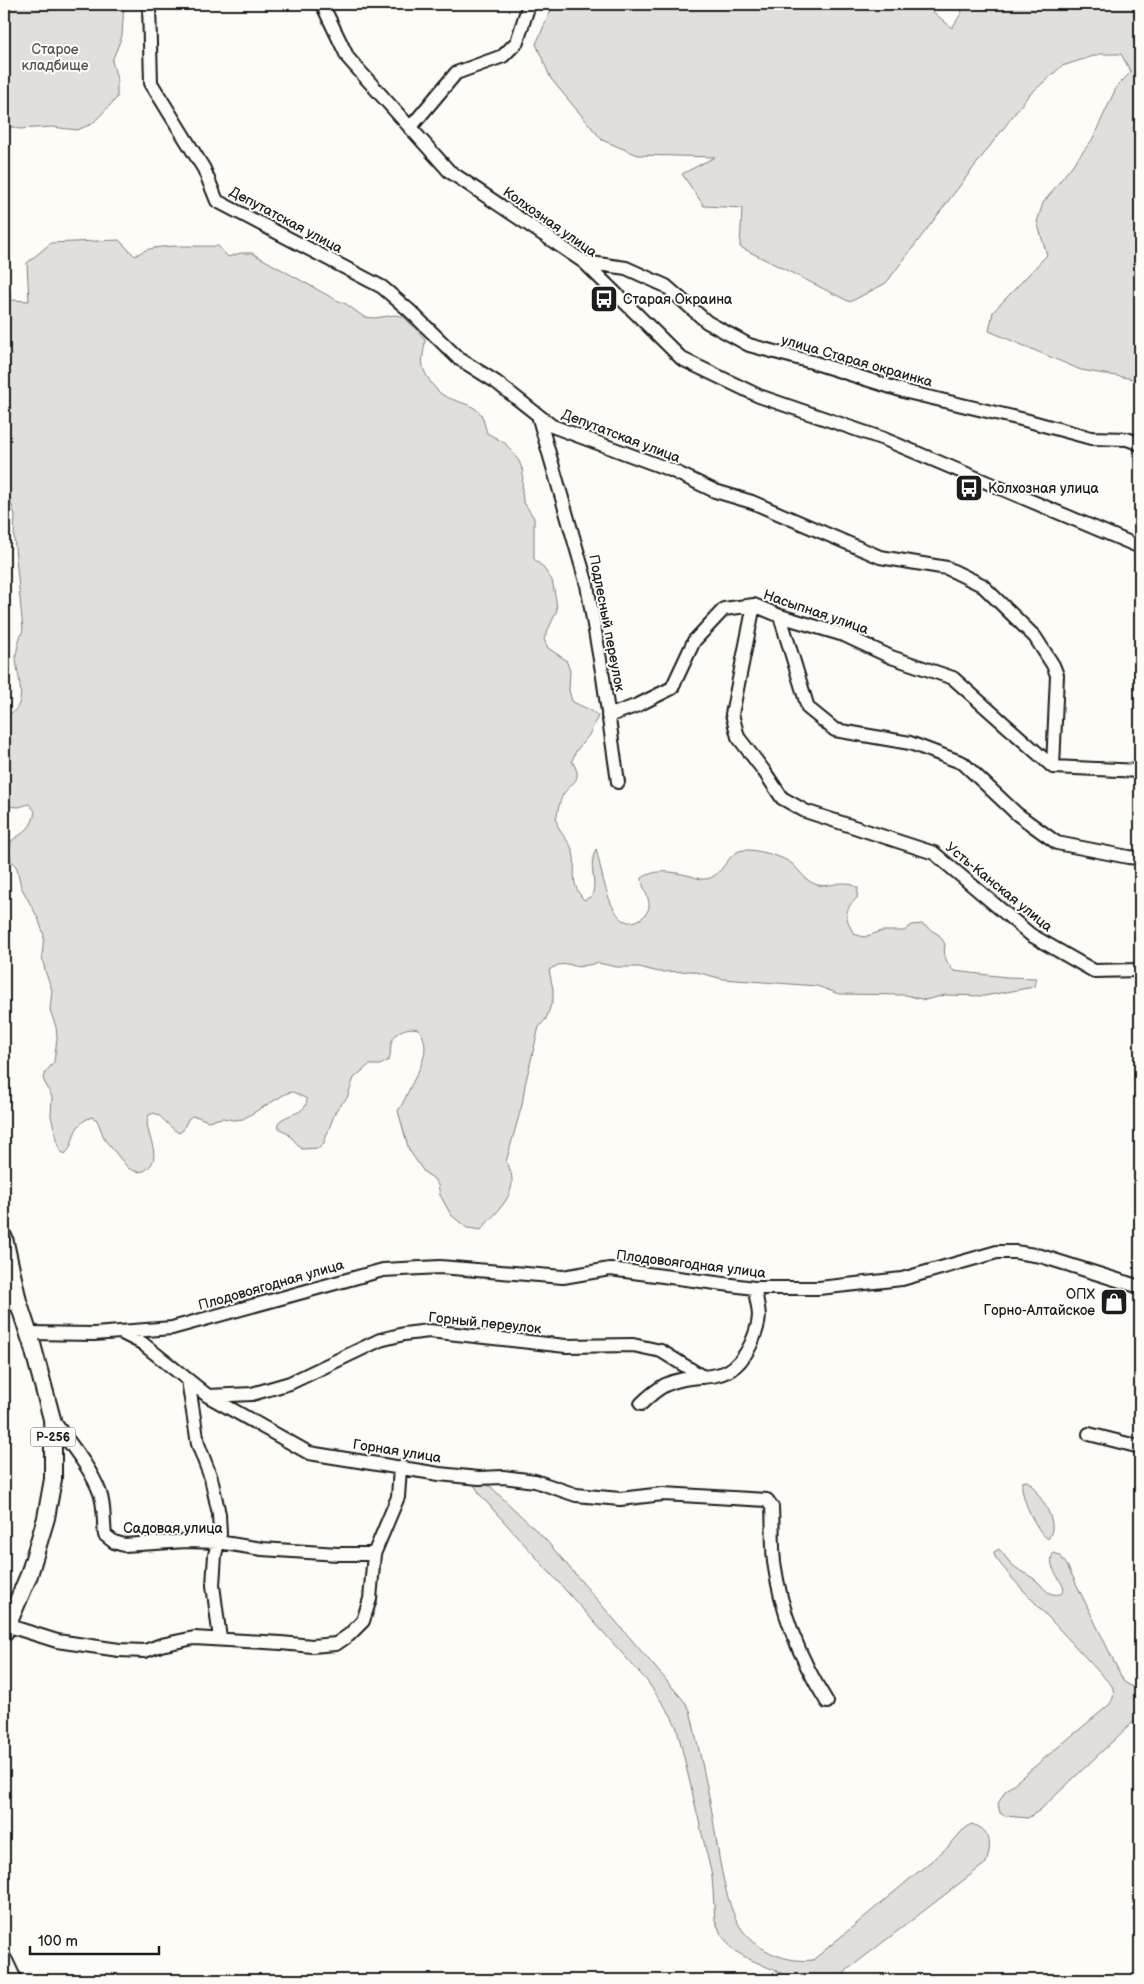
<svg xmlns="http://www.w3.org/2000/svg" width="1144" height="1984" viewBox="0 0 1144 1984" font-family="'Balsamiq Sans',sans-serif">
<rect width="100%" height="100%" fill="#fdfcf7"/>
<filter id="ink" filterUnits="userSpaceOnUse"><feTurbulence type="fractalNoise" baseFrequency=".02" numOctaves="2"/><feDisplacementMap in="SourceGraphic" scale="10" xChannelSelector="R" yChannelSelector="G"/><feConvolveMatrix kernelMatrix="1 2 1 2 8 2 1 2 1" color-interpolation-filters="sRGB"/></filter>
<g filter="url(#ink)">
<path fill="#e0dfdb" stroke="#7e7e7c" d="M 4,4 L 124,4 L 122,36 L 112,61 L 117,79 L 117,98 L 92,124 L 77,130 L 52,127 L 19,129 L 4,125 Z
M 564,4 L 924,4 L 952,28 L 962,12 L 959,4 L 1140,4 L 1140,380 L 1081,370 L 989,331 L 993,312 L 1047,255 L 1037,222 L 1043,203 L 1092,140 L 1117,86 L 1131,72 L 1121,54 L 1100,54 L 1062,66 L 1028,96 L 886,283 L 850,302 L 740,247 L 742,208 L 704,206 L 682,174 L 715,157 L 638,155 L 602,140 L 551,79 L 536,44 L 551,10 Z
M 119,240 L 135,256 C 139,253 145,250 150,249 C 168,244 198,247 218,246 L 228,257 L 241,253 L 252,253 L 336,300 L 346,304 L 364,317 L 374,318 L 395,315 L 404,317 L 425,339 C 425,349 420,360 424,370 C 427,378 435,390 443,395 C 454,402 473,403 481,414 C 484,420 485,427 487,433 L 505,443 L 519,461 L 523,471 L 522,491 L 523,501 L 534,518 L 534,559 L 542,566 L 552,580 L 556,600 L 557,610 L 544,639 L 548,648 L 566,660 L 570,671 L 569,690 L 572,701 C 581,707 590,708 598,716 L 589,735 L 576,751 L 572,761 C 583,779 575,780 564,793 C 561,797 558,809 557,815 C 554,829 567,837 572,849 C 579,869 567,880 584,900 L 592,896 C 598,878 587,868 596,849 C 601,865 610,938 640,919 C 644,917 648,912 649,907 C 650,897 642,889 642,878 C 657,868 674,872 691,876 C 695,877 700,880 705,879 C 723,878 727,851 744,850 C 755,849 782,856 791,863 C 800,870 805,882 818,885 C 834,888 842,877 858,888 L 857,898 C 843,910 845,918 854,934 L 864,937 L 882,931 L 904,931 L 912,925 L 922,924 L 939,935 L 945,944 C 943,956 946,962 954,971 L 1006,977 L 1036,978 L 1034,987 L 984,996 L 945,995 L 925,1000 L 906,995 L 839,994 L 817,986 L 723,979 L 692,971 L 659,972 L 639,967 L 617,967 L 598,963 L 578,967 L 568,964 L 558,965 L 549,970 L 553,989 L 553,999 L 546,1019 L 539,1027 L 525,1085 L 522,1105 L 506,1162 C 524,1191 498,1209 481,1230 L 467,1228 L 451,1215 L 440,1195 L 438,1185 L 433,1178 L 424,1172 L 409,1150 L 398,1111 C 403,1104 405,1098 409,1090 C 417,1071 433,1053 420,1030 C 409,1025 394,1031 391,1044 C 390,1049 391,1055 389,1060 L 380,1065 L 369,1065 L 354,1078 L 347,1098 L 336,1110 L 323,1145 L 319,1148 L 302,1149 L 288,1134 L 279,1128 L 278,1123 C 287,1112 306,1116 307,1099 L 293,1092 L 287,1093 L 243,1119 L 233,1120 L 223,1118 L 208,1121 L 198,1117 L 192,1116 L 188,1119 L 183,1130 L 179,1133 C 168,1127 163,1116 154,1113 L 149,1115 C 141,1131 165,1155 147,1169 C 141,1174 134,1171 128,1168 L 105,1140 L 97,1120 L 92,1117 C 69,1125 77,1143 65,1154 L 60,1151 L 51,1116 L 52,1097 L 43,1079 L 45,1073 L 54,1062 L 57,1038 L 56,1027 L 50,1010 L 52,990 L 45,971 L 42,956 L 44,935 L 38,918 L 21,887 L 17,868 L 11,860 L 9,851 L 11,841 C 24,832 33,828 35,811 L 29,804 L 19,807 L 4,806 L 4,715 C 32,711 16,674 16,657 C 17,647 19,639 23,630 L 14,537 L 15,515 L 9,497 L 4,492 L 4,279 L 12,300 L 29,301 L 27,263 L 51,243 Z
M 1027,1481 L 1031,1484 C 1040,1498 1061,1522 1048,1539 C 1036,1531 1020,1496 1022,1482 Z
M 483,1482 L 491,1487 L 545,1539 L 685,1702 L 690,1710 C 697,1742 705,1774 711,1807 C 717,1840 723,1905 743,1931 C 760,1952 787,1963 813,1960 L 948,1847 L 962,1831 L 971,1824 C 992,1829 992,1845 986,1863 L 847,1970 L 842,1978 L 846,1980 L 797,1980 L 751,1960 L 733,1950 L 721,1934 L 715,1920 L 712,1876 L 677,1728 L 670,1714 L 647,1681 L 481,1496 L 473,1483 Z
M 999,1549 C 1005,1555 1009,1563 1015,1567 C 1022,1573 1032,1576 1038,1582 C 1046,1590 1048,1596 1061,1594 L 1064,1589 C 1060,1577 1047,1567 1053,1553 L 1060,1555 L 1068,1567 L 1124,1682 L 1133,1687 L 1140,1678 L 1140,1720 L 1132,1723 L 1040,1810 L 1028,1818 L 1005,1816 L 1000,1813 L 998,1804 L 1005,1791 L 1109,1705 C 1114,1698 1115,1694 1112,1686 L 1011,1577 L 995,1557 L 994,1552 Z"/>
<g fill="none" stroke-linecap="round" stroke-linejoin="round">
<g stroke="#1c1c1c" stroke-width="16">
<path id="minor" d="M 149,4 L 151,83 L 204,169 L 217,201 L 382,287 L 410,311 L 458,358 L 496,382 L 552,426 L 671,470 L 715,491 L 752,502 L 880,557 L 947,568 L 982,585 L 1035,637 L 1053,665 L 1057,675 L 1053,767 L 1140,771
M 322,4 L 348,58 L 449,171 L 584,262 L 682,359 L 759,396 L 884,439 L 1140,547
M 410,128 L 456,73 L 503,56 L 517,42 L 529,4
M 584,262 L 626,268 L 666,286 L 707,322 L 749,345 L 812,362 L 907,392 L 1025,420 L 1091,438 L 1127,439 L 1140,444
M 538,415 L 587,585 L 603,677 L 618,782
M 754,605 L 732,714 L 738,737 L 764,771 L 782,798 L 805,811 L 934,853 L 1031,935 L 1094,971 L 1140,970
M 780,616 L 808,708 L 835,730 L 910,743 L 963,763 L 1017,814 L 1057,843 L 1128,857 L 1140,858
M 608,716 L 638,705 L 672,688 L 694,641 L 724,609 L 754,605 L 780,616 L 844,635 L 891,657 L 953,678 L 1053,767
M 4,1306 L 18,1301
M 29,1333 L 94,1334 L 172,1328 L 383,1270 L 440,1267 L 563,1277 L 610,1269 L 754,1288 L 819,1288 L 902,1279 L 997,1252 L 1015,1252 L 1041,1256 L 1140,1287
M 122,1333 L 142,1343 L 208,1396 L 309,1453 L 439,1474 L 479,1478 L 503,1477 L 535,1481 L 576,1495 L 620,1499 L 663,1494 L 767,1500 L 772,1507 C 773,1525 772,1544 774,1562 C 781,1612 800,1659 827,1702
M 188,1380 L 198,1444 L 211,1478 L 219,1514 L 220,1534 L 215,1555 L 213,1585 L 220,1639
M 208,1396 L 252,1394 L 290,1383 L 380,1340 L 404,1334 L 429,1331 L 566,1346 L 633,1345 L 661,1351 L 703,1377
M 641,1404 C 648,1397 656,1390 665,1385 C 701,1368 728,1391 751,1344 C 762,1319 760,1313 754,1288
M 52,1419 C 68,1441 91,1468 100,1493 C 105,1507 103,1521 105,1535 L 114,1542 L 124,1545 L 186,1541 L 218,1542 L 262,1549 L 338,1554 L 374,1554
M 1089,1434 L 1140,1447
M 6,1625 L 57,1641 L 119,1650 L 145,1651 L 161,1645 L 194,1638 L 281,1643 L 312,1646 L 336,1644 L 349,1635 L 363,1621 L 370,1599 L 374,1554 L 398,1497 L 400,1468"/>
</g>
<g stroke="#1c1c1c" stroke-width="20">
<path id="major" d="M 4,1238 L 18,1301 L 32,1344 L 52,1419 L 53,1439 L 53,1479 L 46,1518 L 29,1575 L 4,1633
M 4,1961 L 13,1980"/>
</g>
<use href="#minor" stroke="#fdfcf7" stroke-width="12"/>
<use href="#major" stroke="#fdfcf7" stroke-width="16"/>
</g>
</g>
<defs>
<g id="bus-square" transform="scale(1.4375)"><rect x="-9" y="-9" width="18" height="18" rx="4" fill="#1c1c1c" stroke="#fdfcf7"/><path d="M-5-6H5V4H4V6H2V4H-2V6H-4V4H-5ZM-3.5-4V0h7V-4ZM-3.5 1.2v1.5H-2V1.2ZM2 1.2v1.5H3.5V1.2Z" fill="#fff"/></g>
<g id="shop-square" transform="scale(1.4375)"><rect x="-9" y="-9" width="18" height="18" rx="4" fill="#1c1c1c" stroke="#fdfcf7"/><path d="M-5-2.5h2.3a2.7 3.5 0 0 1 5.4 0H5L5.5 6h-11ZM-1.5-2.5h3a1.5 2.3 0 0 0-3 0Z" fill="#fff"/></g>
</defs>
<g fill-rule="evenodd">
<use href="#bus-square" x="604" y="299"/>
<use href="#bus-square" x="969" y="488"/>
<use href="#shop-square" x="1114" y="1302"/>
</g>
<g text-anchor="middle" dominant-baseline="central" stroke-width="4" stroke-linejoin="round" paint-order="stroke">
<rect fill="#fdfcf7" stroke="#605f5e" stroke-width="1" x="30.5" y="1427.5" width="45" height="19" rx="4"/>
<g font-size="12" font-weight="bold" fill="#1c1c1c">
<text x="53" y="1437">Р-256</text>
</g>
<g font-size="14" fill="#575655" stroke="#fdfcf7">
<text x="55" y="49">Старое<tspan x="55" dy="16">кладбище</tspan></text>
</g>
<g font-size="14" fill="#1c1c1c" stroke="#fdfcf7">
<text transform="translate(286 220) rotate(28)">Депутатская улица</text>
<text transform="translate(550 222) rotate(35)">Колхозная улица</text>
<text transform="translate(857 361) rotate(16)">улица Старая окраинка</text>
<text transform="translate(621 436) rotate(21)">Депутатская улица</text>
<text transform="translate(816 612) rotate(19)">Насыпная улица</text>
<text transform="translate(607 623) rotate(79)">Подлесный переулок</text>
<text transform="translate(999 887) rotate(39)">Усть-Канская улица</text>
<text transform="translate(691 1264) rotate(7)">Плодовоягодная улица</text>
<text transform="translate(271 1285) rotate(-16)">Плодовоягодная улица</text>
<text transform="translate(485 1323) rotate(6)">Горный переулок</text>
<text transform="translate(397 1451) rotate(9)">Горная улица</text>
<text x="173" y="1528">Садовая улица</text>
</g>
<g font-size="14" fill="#1c1c1c" stroke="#fdfcf7" text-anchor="start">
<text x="623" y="299">Старая Окраина</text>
<text x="988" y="488">Колхозная улица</text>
<text x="1095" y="1294" text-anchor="end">ОПХ<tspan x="1095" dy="16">Горно-Алтайское</tspan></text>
</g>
</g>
<rect width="1144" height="1984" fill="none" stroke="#fdfcf7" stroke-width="20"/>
<rect x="10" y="10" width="1124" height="1964" fill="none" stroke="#1c1c1c" stroke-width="2" filter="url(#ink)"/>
<path d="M30 1946v8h129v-8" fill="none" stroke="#1c1c1c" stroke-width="2.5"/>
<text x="38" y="1946" font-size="15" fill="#1c1c1c" stroke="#fdfcf7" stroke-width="4" paint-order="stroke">100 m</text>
</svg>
